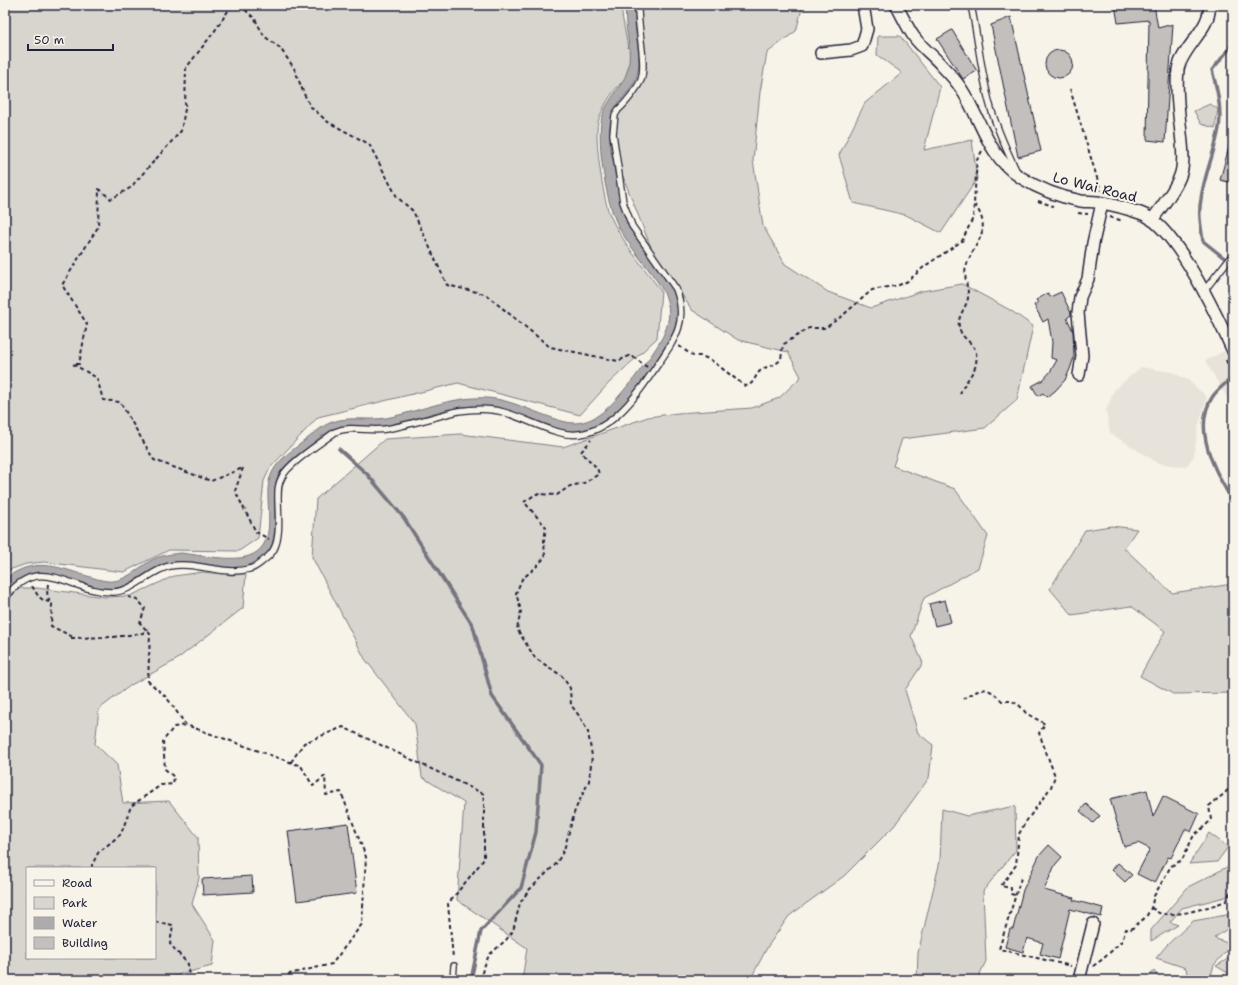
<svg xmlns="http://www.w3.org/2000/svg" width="1238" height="985" viewBox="0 0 1238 985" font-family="'Shantell Sans',sans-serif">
<rect width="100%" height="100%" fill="#f7f3e8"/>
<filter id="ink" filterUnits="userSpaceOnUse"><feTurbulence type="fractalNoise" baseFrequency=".025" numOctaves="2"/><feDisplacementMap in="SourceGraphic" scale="8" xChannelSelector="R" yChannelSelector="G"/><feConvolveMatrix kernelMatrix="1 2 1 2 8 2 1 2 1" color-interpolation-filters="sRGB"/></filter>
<g filter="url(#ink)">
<path fill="#e7e3db" d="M 1224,351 L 1233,369 L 1233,403 L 1231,404 L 1205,361 Z
M 1141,367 L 1172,372 L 1188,380 L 1207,397 L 1198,427 L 1194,456 L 1186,467 L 1158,463 L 1110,433 L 1106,411 L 1114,390 Z"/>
<path fill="#d8d5cf" stroke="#7d7c85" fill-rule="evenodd" d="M 5,5 L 623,5 L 622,15 L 628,48 L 636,5 L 803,5 L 796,31 L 767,53 L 760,92 L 753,160 L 763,226 L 785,264 L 828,292 L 871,308 L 922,291 L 962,284 L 1010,310 L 1033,326 L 1017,400 L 985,428 L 902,439 L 893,466 L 955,489 L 988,536 L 978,568 L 924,598 L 911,636 L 923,663 L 905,690 L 918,733 L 933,745 L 929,778 L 894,826 L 844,876 L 789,916 L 768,946 L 750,980 L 522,980 L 527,948 L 457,900 L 464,803 L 422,777 L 415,724 L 365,659 L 312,557 L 316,499 L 385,439 L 460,434 L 563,447 L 648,417 L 678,413 L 752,408 L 779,398 L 801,377 L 788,352 L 738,340 L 692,310 L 652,250 L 614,154 L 621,83 C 611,93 602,108 598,122 C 594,138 603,196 609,213 C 620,240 644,267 661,291 L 657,338 L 608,384 L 580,415 L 458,383 L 318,417 L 270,468 L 264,481 L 258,538 L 239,551 L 169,550 L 124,572 L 44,562 L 26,564 L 9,570 L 5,574 Z
M 878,36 L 900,36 L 940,87 L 924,150 L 972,140 L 977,179 L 941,233 L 906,215 L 853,203 L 839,155 L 865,103 L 902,73 L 877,55 Z
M 1210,104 L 1218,109 L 1215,128 L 1201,124 L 1194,111 Z
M 1111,526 L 1137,529 L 1124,548 L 1172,593 L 1233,584 L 1233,693 L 1173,694 L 1140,676 L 1165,631 L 1131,606 L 1072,615 L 1050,589 L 1085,530 Z
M 203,572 L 232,575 L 246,574 L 243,608 L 176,660 L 131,685 L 99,709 L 95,744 L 117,765 L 123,803 L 169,801 L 198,837 L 199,878 L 192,904 L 215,940 L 212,966 L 158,980 L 5,980 L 5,603 L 20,588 L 37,588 L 105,597 L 130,596 L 174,576 ZM 27,868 L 155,868 L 155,958 L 27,958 Z
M 1015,806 L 1016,850 L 983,891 L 986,961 L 977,980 L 917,980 L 918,953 L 940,861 L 942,809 L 967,816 Z
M 1209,833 L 1228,847 L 1217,862 L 1189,864 Z
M 1233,864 L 1233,895 L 1182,908 L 1170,922 L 1178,925 L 1151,941 L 1151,930 L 1188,887 Z
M 1232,914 L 1233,925 L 1214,938 L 1232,945 L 1214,965 L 1210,979 L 1188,980 L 1186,968 L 1156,958 L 1167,945 L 1193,921 Z
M 1233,956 L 1233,976 L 1216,966 Z
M 1154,971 L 1159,978 L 1156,980 L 1146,980 Z"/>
<path fill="#aeabad" stroke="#76747f" d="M 626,5 L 636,5 C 631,25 642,50 638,72 C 634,91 616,100 612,116 C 607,131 610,146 613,161 C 617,188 621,214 636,237 C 648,255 663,272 674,292 C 679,303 679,314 676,326 C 672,339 664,350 657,360 C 641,385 614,425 583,431 C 556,435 516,410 486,407 C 452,402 414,422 380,427 C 367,429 354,424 341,427 C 328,430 317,440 308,447 C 298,455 285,463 279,474 C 265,502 292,554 248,566 C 222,573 195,558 170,563 C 150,568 136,587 115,589 C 106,590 98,588 89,585 C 58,576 30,563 5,592 L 5,579 C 33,557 56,566 87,576 C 95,578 104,582 114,581 C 129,579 141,565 154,559 C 162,555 172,554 181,553 C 198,555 234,562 249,556 C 280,545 264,505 269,481 C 274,461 293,450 308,438 C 316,432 322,426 332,422 C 350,416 368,421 386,418 C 422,411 458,393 496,399 C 513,402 530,410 547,416 C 556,419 565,423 575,423 C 599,422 615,401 629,384 C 636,377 641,368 647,361 C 667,334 679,312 657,281 C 645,264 631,248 620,230 C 608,207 604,179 601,154 C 600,135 598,118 609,102 C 616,90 625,82 628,68 C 633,48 623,26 626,5 Z"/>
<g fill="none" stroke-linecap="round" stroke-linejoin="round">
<path stroke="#76747f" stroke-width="3.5" d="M 1233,40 L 1230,48 L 1212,70 C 1217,89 1222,108 1219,128 C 1215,152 1204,175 1201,199 C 1198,213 1201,227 1203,241 L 1233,265
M 1233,377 C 1226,383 1218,389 1213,396 C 1191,428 1215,473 1233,501
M 339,449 L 367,474 L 404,518 L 473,626 L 492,696 L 541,765 L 536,832 L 521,888 L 481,931 L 471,980"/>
</g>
<path fill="#c2bfbd" stroke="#22223b" d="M 1115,5 L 1154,5 L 1158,28 L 1173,24 L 1165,142 L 1147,140 L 1149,20 L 1118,23 Z
M 1011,17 L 1041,151 L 1018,157 L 991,25 Z
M 952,30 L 977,71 L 963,79 L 937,39 Z
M1045 64a14 14 0 1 1 28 0a14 14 0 1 1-28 0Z
M 1230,143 L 1233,144 L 1233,183 L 1220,180 Z
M 1061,292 L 1071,313 L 1071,315 L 1067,318 L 1073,331 L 1074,357 L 1070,369 L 1065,380 L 1055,391 L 1047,397 L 1043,393 L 1038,396 L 1032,386 L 1043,380 L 1050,372 L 1057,360 L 1051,358 L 1052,342 L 1048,319 L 1043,322 L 1034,305 L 1038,303 L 1036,300 L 1048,293 L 1050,297 Z
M 945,600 L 951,622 L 935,626 L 929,604 Z
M 1147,790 L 1153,817 L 1163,796 L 1199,814 L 1191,832 L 1185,829 L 1171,858 L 1168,857 L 1155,883 L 1137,874 L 1150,849 L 1138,843 L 1124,847 L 1110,799 Z
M 1086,804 L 1100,816 L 1093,823 L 1080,811 Z
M 348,823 L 357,893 L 297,901 L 288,831 Z
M 1049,845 L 1062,857 L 1055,865 L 1044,890 L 1074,898 L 1073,900 L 1103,908 L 1101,917 L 1070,909 L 1058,959 L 1040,954 L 1043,943 L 1027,938 L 1023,952 L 1005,947 L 1010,929 L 1013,929 L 1023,890 L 1039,856 Z
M 1118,863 L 1132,875 L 1125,882 L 1112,870 Z
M 252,876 L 253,892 L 203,895 L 202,879 Z"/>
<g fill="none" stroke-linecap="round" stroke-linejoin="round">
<g stroke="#22223b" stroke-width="8">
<path id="service" d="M 971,5 C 978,38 981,72 990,105 C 996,127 1006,149 1016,170
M 1204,291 L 1233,254
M 5,598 C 41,551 70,593 113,592 C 135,591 150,570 170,566 C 196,561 223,576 249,569 C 255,568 259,564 264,560 C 268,557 272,553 274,549 C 281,536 278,512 278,497 C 278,490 278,484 282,477 C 289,463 321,443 335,432 C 351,425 369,432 386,429 C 410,425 434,417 458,411 C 473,409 489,408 503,412 C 522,417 539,427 558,432 C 603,446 636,397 658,364 C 676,338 688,321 676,289 L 632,226 L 623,202 L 613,134 L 615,115 L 618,110 C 625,104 637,89 641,80 C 647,63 637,26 638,5
M 453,980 L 454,966"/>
</g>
<g stroke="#22223b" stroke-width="14">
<path id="minor" d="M 896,5 C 902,15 907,27 914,37 C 922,48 934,56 943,67 C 950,74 957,82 962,90 C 982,121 987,155 1020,177 C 1039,189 1059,197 1081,201 C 1088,202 1095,201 1102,203 C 1115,205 1128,209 1140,213 C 1175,224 1218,318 1233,351
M 821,53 L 851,50 L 862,46 L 867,29 L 863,5
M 1152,220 C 1162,206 1174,192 1180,176 C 1184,166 1183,154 1182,143 C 1180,120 1175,93 1178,70 C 1180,50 1213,26 1209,5
M 1079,375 L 1082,356 L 1078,313 L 1080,297 L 1088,279 L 1093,243 L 1102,203
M 1079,980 L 1093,924"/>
</g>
<path stroke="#22223b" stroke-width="2" stroke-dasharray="4 3" stroke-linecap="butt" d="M 232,5 L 214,32 L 186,68 L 185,109 L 181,131 L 130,188 L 111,199 L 99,189 L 98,227 L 62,285 L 87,324 L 79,364 L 73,364 L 97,378 L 103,400 L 120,402 L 154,460 L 211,481 L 243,468
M 240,5 L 255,19 L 264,36 L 280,48 L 294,68 L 304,94 L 311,107 L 328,122 L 369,144 L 397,197 L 413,211 L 447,285 L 485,294 L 550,347 L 618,361 L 629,356 L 632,356 L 647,367
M 1070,89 L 1101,191
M 1038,201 L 1053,206
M 1078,213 L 1088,214
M 1110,217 L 1123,221
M 679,346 L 693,356 L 701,356 L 711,360 L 745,386 C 754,385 754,377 760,371 C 765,366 776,366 780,360 C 783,355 781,349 784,344 L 809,328 L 824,328 L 828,326 L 842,316 L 872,290 L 899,285 L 908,281 L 925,266 L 962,241 L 973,218 L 977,160 L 982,151
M 1226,360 L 1233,377
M 960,394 C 963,384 975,372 976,364 C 979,341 965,344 960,330 C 955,318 966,309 968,298 C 969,287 963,277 966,267 C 973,243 994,232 975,205
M 243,468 L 235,491 L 256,532 L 269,539
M 48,584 C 47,591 46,599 52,604 L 51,626 L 75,638
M 32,586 C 38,595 38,599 49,602
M 128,597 L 137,599 L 145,608 L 140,623 L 150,634 L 148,681 L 167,698 L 186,725 L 301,766 L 313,786 L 325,776 L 326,795 L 341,792 L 366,857 L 362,924 L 332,964 L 289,974 L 284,980
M 71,638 L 114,637 L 143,633 L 147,629
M 963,699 C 983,688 985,684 1002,701 L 1012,701 L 1020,706 L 1026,713 L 1045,724 L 1039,733 L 1055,776 L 1051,787 L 1025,823 L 1019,834 L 1016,865 L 1001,886 L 1011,888 L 1011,894 L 1015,895
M 291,762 L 304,743 L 343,727 L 484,794 L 484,859 L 448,904 L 453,958
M 92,868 L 92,865 L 98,853 L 121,834 L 131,806 L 161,785 L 173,784 L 174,777 L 165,769 L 163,741 L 174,727 L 186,725
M 1021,878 L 999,949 L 1071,966
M 1151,908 C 1154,909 1157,912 1159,913 C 1177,918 1209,907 1226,901 L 1233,886
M 155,922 L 173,925 L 170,944 L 188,964 L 189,980
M 1093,966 L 1103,959 L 1122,941 L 1126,929 L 1130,930 L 1146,917 L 1151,908 L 1154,896 L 1171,866 L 1182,860 L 1194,835 L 1204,827 L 1211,820 L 1209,806 L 1225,793 L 1233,784
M 484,980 L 482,972 L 489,955 L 506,940 L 513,931 L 520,903 L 529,890 L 556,864 L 564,850 L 575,810 L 589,781 L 592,756 L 588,732 L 580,717 L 571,705 L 570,688 L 562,676 L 535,658 L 517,629 L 521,611 L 516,593 L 522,579 L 535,568 L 545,557 L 544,541 L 546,527 L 524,502 L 536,494 L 557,495 L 570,486 L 584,483 L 599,474 L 597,468 L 581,452 L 591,440"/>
<use href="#service" stroke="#f7f3e8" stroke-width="5.5"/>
<use href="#minor" stroke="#f7f3e8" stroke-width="11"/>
</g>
</g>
<g text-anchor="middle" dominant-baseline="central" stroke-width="4" stroke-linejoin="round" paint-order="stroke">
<g font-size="14" fill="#22223b" stroke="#f7f3e8">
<text transform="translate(1095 187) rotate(14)">Lo Wai Road</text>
</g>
</g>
<rect width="1238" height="985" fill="none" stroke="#f7f3e8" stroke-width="20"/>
<rect x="10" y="10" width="1218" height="965" fill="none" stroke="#22223b" stroke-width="1.5" filter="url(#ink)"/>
<rect x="26" y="867" width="130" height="92" fill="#f7f3e8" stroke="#a29fa3"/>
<rect x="34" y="880" width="20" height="6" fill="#f7f3e8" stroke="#a29fa3"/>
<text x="62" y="887" font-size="12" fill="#22223b">Road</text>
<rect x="34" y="897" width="20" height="12" fill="#d8d5cf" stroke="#a29fa3"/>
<text x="62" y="907" font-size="12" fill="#22223b">Park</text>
<rect x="34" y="917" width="20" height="12" fill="#aeabad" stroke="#a29fa3"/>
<text x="62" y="927" font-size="12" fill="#22223b">Water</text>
<rect x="34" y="937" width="20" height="12" fill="#c2bfbd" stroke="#a29fa3"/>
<text x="62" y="947" font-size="12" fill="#22223b">Building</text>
<path d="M28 44v6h85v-6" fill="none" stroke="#22223b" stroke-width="2"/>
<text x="34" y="44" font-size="12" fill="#22223b" stroke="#f7f3e8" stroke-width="3" paint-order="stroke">50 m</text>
</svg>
